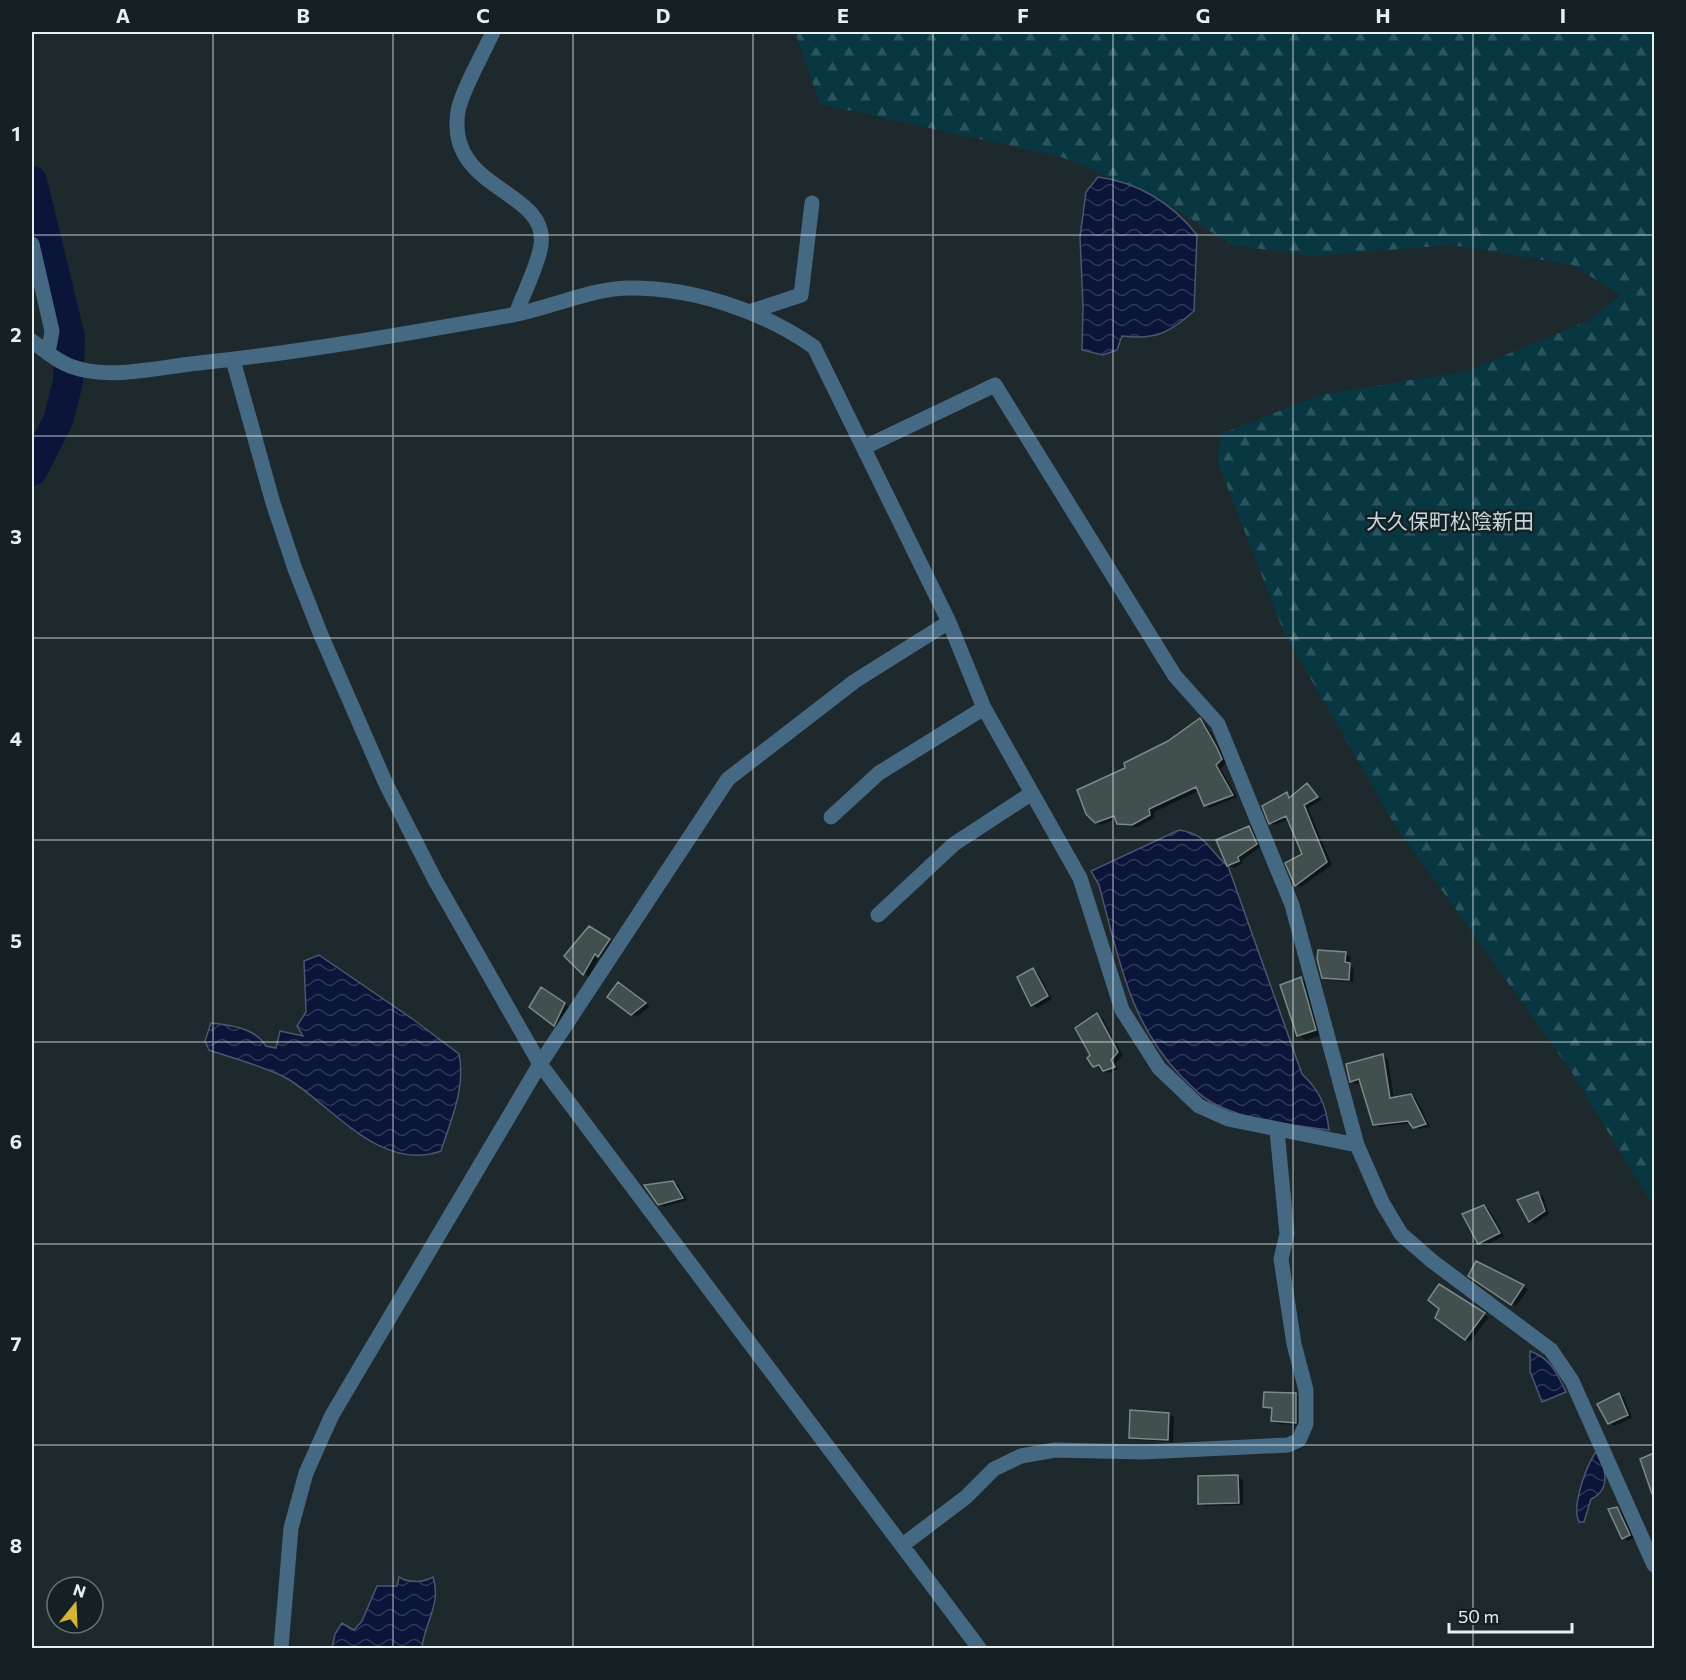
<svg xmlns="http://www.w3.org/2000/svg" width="1686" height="1680" viewBox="0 0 1686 1680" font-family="Commissioner,'Noto Sans JP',sans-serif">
<defs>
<pattern id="forest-firs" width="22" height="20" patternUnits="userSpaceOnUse" patternTransform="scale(1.5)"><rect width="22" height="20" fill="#083742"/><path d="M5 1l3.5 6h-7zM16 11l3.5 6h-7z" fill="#2c545e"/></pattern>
<pattern id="water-waves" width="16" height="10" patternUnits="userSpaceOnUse" patternTransform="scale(1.5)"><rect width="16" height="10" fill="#0a1539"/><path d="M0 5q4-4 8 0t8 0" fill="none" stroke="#2e3756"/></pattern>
</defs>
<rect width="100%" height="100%" fill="#1d292d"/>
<path fill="url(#forest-firs)" d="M 795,32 L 1654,32 L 1654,1207 L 1571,1071 L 1393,822 L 1284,632 L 1218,463 L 1220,434 L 1320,395 L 1467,371 L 1590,320 L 1620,295 L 1573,265 L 1452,245 L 1312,256 L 1232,245 L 1160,199 L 1061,157 L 820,104 Z"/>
<path fill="url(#water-waves)" stroke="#4d5670" stroke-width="1.5" d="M 1098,177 C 1138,182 1173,204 1197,235 L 1194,311 C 1169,333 1156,340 1122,336 L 1117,350 L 1103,355 L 1082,350 L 1083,306 L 1080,237 L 1086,192 Z
M 1179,830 C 1207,834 1208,850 1228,866 L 1302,1074 C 1320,1091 1326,1105 1329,1130 C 1293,1125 1251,1122 1217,1105 C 1203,1099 1192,1087 1181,1076 C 1129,1023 1118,955 1099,885 L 1091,871 Z
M 319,955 L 414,1020 L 459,1054 C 466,1087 451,1120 441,1151 C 381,1173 332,1106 288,1079 C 264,1066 235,1059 209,1050 L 205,1041 L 211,1023 C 231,1025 255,1028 266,1046 L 276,1048 L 280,1031 L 303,1036 L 297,1026 L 306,1012 L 304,961 Z
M 1530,1351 C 1550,1358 1557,1373 1566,1392 L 1542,1402 L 1530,1371 Z
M 1598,1449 C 1604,1467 1613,1489 1591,1499 L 1584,1522 L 1579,1522 C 1571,1506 1587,1463 1598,1449 Z
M 399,1577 C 409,1583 422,1583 433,1577 C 442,1603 424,1624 422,1648 L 332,1648 L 335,1634 L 342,1623 L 354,1630 L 362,1621 L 377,1586 L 397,1586 Z"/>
<path fill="#0007" d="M 1200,720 L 1205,723 L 1221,750 L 1226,762 L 1221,769 L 1237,797 L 1210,808 L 1205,805 L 1199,791 L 1154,812 L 1154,818 L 1138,827 L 1123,826 L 1117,819 L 1101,825 L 1096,822 L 1127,769 Z
M 1307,785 L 1322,800 L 1308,808 L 1332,865 L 1301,887 L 1296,885 L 1304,854 L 1289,819 L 1275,825 L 1270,823 L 1287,794 L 1293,797 Z
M 1249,827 L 1254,830 L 1261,847 L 1242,860 L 1243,863 L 1234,868 L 1229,865 Z
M 590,928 L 614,943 L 603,958 L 600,956 L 589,977 L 566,956 Z
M 1346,954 L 1351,957 L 1349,965 L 1354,968 L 1353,982 L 1328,980 L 1323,977 Z
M 1033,970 L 1038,973 L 1052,999 L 1037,1008 L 1032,1005 Z
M 1301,978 L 1309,983 L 1323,1034 L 1306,1040 L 1298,1035 Z
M 623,987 L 650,1006 L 637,1017 L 632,1014 Z
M 546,992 L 569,1007 L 559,1027 L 554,1024 Z
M 1097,1015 L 1102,1018 L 1123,1055 L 1115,1064 L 1119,1069 L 1109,1073 L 1094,1066 Z
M 1383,1056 L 1388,1059 L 1394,1099 L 1411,1095 L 1416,1098 L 1430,1127 L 1419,1129 L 1412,1123 L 1380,1127 L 1375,1124 L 1362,1082 L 1356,1084 L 1351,1081 Z
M 673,1182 L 678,1185 L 687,1200 L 664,1207 L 659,1204 Z
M 1538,1193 L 1543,1196 L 1549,1214 L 1535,1224 L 1530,1221 Z
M 1484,1206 L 1489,1209 L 1504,1236 L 1484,1246 L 1479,1243 Z
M 1509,1277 L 1528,1289 L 1516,1306 L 1511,1303 Z
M 1468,1302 L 1489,1317 L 1470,1342 L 1465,1339 Z
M 1619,1394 L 1624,1397 L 1632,1418 L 1614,1426 L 1609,1423 Z
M 1296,1395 L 1301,1398 L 1301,1425 L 1278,1424 L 1273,1421 L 1273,1409 L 1264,1406 Z
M 1132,1412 L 1169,1414 L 1174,1417 L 1173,1442 L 1135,1440 L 1130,1437 Z
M 1238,1477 L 1243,1480 L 1243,1505 L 1205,1506 L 1200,1503 Z
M 1617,1509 L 1622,1512 L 1634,1538 L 1628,1541 L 1623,1538 Z"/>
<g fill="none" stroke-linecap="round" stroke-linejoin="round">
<path stroke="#0a1539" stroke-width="30" d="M 32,181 L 70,337 L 68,382 L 58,421 L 32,471"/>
</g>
<path fill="#414f4e" stroke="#7b8a89" stroke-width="1.5" d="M 1200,718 L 1216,746 L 1222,759 L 1216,765 L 1233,795 L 1204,806 L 1196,787 L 1149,809 L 1150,815 L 1132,825 L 1117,824 L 1114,816 L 1095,823 L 1086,814 L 1077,790 L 1125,768 L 1124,763 L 1168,741 Z
M 1307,783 L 1318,797 L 1304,805 L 1327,862 L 1295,886 L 1285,863 L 1302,854 L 1286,816 L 1269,824 L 1262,806 L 1287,792 L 1289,798 Z
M 1249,826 L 1257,844 L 1238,857 L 1239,861 L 1227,866 L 1216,840 Z
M 589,926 L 610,939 L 598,957 L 595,954 L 583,975 L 564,956 Z
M 1318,950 L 1346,952 L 1345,962 L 1350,963 L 1349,980 L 1322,978 L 1317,959 Z
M 1033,968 L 1048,996 L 1031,1006 L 1017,977 Z
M 1301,977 L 1316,1030 L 1297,1036 L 1280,985 Z
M 618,982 L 646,1003 L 631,1015 L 607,997 Z
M 541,987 L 565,1003 L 554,1026 L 529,1007 Z
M 1097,1013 L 1118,1052 L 1111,1060 L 1115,1067 L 1103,1071 L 1099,1065 L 1093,1067 L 1087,1058 L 1090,1055 L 1075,1028 Z
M 1383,1054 L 1390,1098 L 1411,1094 L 1426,1124 L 1413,1128 L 1408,1121 L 1373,1125 L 1359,1079 L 1350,1082 L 1346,1064 Z
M 673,1181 L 683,1198 L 658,1205 L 644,1185 Z
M 1538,1192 L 1545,1211 L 1529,1222 L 1517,1200 Z
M 1484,1205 L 1500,1233 L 1478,1244 L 1462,1214 Z
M 1476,1261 L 1524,1285 L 1511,1305 L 1468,1276 Z
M 1439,1284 L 1485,1313 L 1465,1340 L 1435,1318 L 1439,1309 L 1428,1300 Z
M 1264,1392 L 1296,1393 L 1296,1423 L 1271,1421 L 1272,1408 L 1263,1407 Z
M 1619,1393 L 1628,1415 L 1608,1424 L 1597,1404 Z
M 1130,1410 L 1169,1413 L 1168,1440 L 1129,1438 Z
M 1654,1453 L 1654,1494 L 1652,1494 L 1640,1459 Z
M 1238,1475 L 1239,1503 L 1198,1504 L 1198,1476 Z
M 1617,1507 L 1630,1535 L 1622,1539 L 1608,1509 Z"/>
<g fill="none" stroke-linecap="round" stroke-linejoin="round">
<path stroke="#456883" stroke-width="15" d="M 493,32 C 484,52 462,90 458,111 C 445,191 549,189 541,245 C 538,266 523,294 516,314
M 32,244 L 52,331 L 48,353
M 749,312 L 801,295 L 812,203
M 32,341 C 43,349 56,361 70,366 C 109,381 158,367 199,363 C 304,352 409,333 512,315 C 552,308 590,288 631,288 C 695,288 762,311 814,347 L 949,622 L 984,708 L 1080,878 L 1122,1010 L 1159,1068 L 1199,1106 L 1228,1119 L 1357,1145 L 1382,1202 L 1401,1234 L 1432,1261 L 1551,1350 L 1572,1381 L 1654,1565
M 233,360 L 273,503 L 295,569 L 321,635 L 386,784 L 435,880 L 540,1064 L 979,1648
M 865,447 L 995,385 L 1175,676 L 1218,724 L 1292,905 L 1357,1145
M 831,817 L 879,773 L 984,708
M 878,915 L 954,844 L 1032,793
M 904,1544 L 966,1497 L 994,1469 L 1021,1456 L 1055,1450 L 1143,1452 L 1288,1445 L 1299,1440 L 1306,1424 L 1306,1390 L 1294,1344 L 1281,1259 L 1287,1234 L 1277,1131
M 281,1648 L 291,1528 L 306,1473 L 332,1415 L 540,1064 L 728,779 L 855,681 L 949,622"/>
</g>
<path fill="none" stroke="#e8eff1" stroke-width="1.5" stroke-opacity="0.55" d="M 213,32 L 213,1648M 393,32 L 393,1648M 573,32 L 573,1648M 753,32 L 753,1648M 933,32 L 933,1648M 1113,32 L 1113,1648M 1293,32 L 1293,1648M 1473,32 L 1473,1648M 32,235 L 1654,235M 32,436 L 1654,436M 32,638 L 1654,638M 32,840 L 1654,840M 32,1042 L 1654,1042M 32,1244 L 1654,1244M 32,1445 L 1654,1445"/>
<g text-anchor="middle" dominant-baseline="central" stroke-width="5" stroke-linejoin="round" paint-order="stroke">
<g font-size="21" fill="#c9d8dc" stroke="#142023">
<text x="1450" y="520">大久保町松陰新田</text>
</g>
</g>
<rect width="1686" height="1680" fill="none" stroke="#142023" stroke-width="66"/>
<g transform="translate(75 1605) rotate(18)"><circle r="28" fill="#142023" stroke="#697375" stroke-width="1.5"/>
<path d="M0-4.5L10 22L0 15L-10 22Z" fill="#d5b534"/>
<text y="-9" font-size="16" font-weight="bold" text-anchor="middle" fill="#e8eff1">N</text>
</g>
<path d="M1449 1623v9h123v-9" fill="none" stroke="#e8eff1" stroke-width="3"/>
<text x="1458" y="1623" font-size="18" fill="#e8eff1" stroke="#142023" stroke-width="4.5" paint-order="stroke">50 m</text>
<rect x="33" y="33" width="1620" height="1614" fill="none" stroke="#e8eff1" stroke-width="2"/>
<g font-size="20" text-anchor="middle" font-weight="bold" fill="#e8eff1">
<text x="123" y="23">A</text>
<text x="303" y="23">B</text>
<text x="483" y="23">C</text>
<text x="663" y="23">D</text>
<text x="843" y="23">E</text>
<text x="1023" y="23">F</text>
<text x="1203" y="23">G</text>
<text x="1383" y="23">H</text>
<text x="1563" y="23">I</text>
<text x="16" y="141">1</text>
<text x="16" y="342">2</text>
<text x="16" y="544">3</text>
<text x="16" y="746">4</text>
<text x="16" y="948">5</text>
<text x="16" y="1149">6</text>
<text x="16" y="1351">7</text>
<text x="16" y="1553">8</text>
</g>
</svg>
